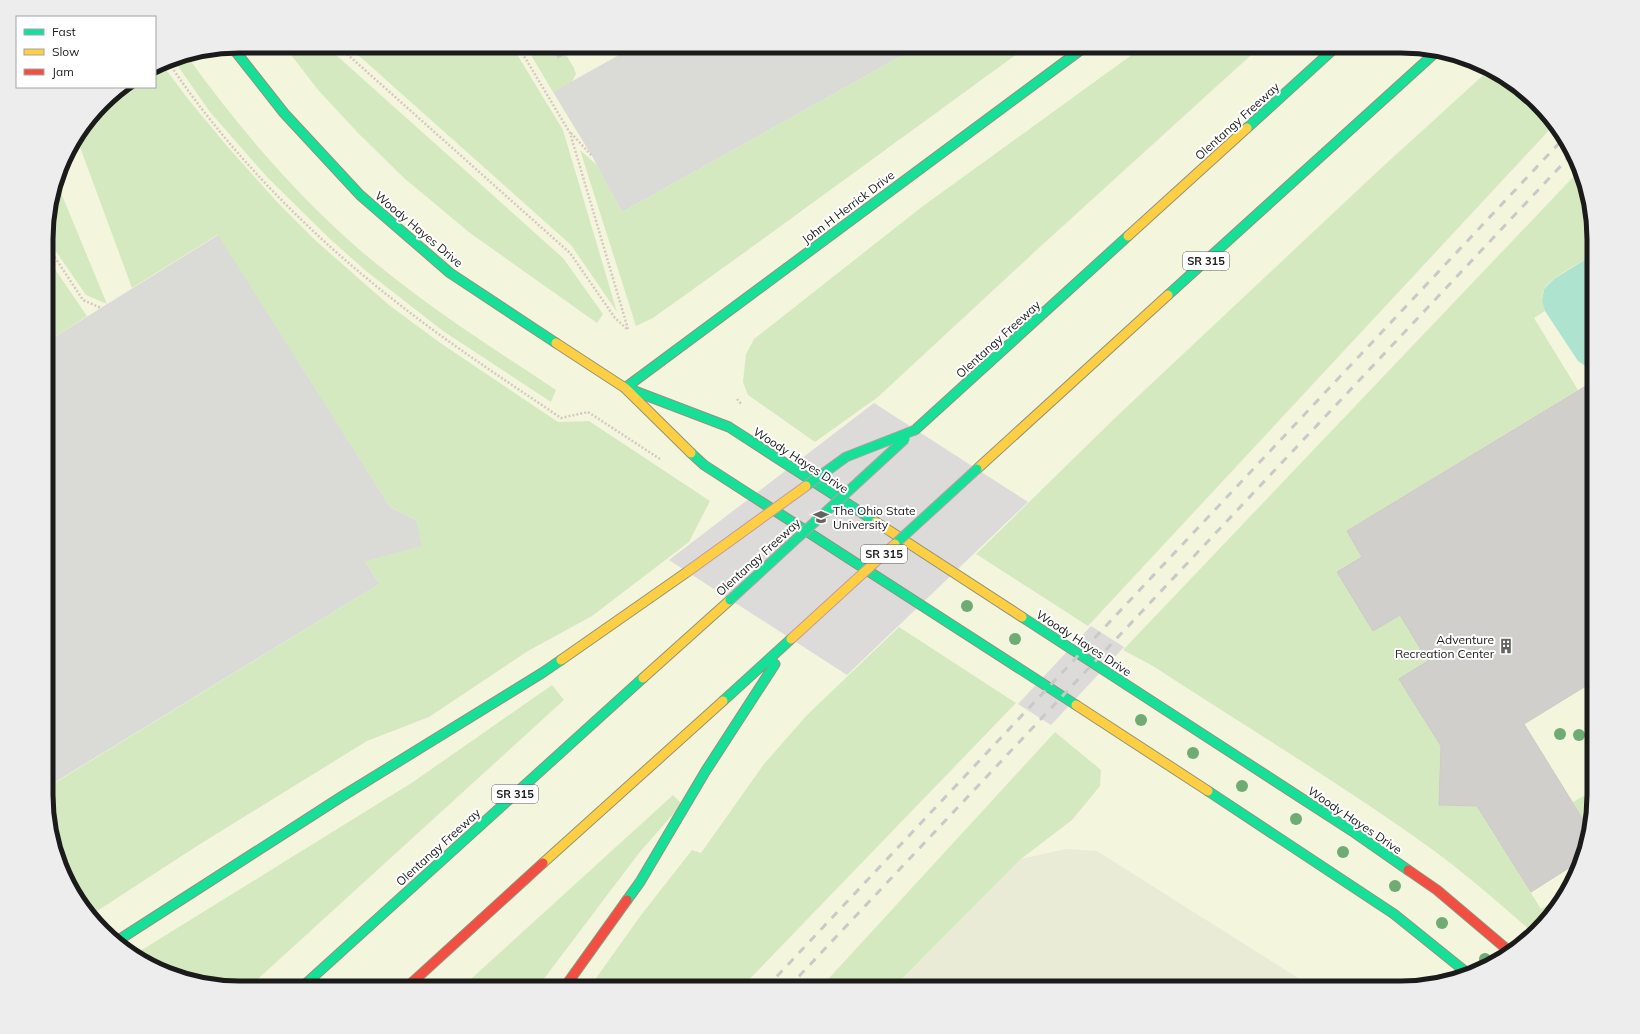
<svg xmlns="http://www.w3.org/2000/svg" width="1640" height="1034" viewBox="0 0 1640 1034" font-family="Mulish,sans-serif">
<rect width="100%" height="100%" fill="#eae9e4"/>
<path fill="#f4f5dd" d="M 239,46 L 1402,46 L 1463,56 L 1508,78 L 1568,143 L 1594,226 L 1594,808 L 1584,857 L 1562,902 L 1497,962 L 1414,988 L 238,988 L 189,981 L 132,956 L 78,902 L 48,820 L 48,214 L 66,153 L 111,94 L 123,87 L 155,87 L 155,67 L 165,61 Z"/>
<path fill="#e9ebd6" d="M 1066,849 L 1097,851 L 1314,988 L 894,988 L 1021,859 Z"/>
<path fill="#d5e9c1" d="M 284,46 L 326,46 L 563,258 L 603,314 L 597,323 L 470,233 L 404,178 L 359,134 L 319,91 Z
M 348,46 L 512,46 L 563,130 L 617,312 L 571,245 Z
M 534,46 L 551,46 L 558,58 L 565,53 L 574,68 L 576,74 L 572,82 L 553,92 L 528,50 Z
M 919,46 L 1028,46 L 741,255 L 653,318 L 636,326 L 580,150 L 597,165 L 622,212 Z
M 1144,46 L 1261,46 L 1041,246 L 878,397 L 815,442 L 748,395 L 743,382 L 746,354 L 754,339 L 923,206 Z
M 187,56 C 241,131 302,202 373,261 C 431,309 494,349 556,390 L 551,402 L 443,331 L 366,271 L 330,239 L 267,177 L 210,112 L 173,59 Z
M 161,63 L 188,99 L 227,146 L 278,203 L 315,240 L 389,305 L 439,342 L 558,422 L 589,421 L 710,501 L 689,542 L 592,616 L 528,651 L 429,717 L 367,741 L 197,846 L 91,915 L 78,902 L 48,820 L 48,777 L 53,784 L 379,584 L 365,561 L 416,520 L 390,507 L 217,235 L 132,288 L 77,139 L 111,94 L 123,87 L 155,87 L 155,67 Z
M 1490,69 L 1508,78 L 1553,126 L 1088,626 L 976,554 L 1117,416 L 1378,171 Z
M 1577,173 L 1594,226 L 1594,254 C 1583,261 1549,279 1544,289 C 1541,297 1543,304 1545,311 L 1534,318 L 1578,390 L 1347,531 L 1362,557 L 1337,572 L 1373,631 L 1400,615 L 1428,661 L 1400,679 L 1441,746 L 1440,805 L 1477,806 L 1541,909 L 1558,899 L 1561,903 L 1531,931 C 1499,903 1467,875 1433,850 C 1343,785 1246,727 1153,666 L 1123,650 Z
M 57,183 L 107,304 L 86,295 L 48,240 L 48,214 Z
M 48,259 L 87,316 L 48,341 Z
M 899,627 L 1016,703 L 741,988 L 589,988 L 641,915 L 692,850 L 701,853 L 764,764 L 807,715 Z
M 552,685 L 564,700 L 248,988 L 189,981 L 132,956 L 413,782 Z
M 1055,732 L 1101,770 L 1100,786 L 1072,820 L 1021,859 L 893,988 L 820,988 Z
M 1594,790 L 1594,808 L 1589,829 L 1573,802 Z
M 673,795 L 682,804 L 639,853 L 537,988 L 461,988 Z"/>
<path fill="#aee3cf" d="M 1594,254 L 1594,369 L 1587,367 L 1578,361 L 1545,311 L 1542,301 L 1544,289 L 1554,279 Z"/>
<path fill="#dadad7" d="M 635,46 L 919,46 L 622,212 L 592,156 L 553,92 Z
M 218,235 L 390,507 L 416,520 L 422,546 L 365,561 L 379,584 L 52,784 L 48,777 L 48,341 Z"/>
<path fill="#dcdbd9" d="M 874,403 L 1028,502 L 847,675 L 669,560 Z
M 1091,626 L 1124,647 L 1051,725 L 1018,704 Z"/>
<path fill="#d1cfcb" stroke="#cdcac5" d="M 551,46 L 577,46 L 558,58 Z
M 1594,381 L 1594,681 L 1524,724 L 1589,829 L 1583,859 L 1531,892 L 1477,806 L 1439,805 L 1441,746 L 1399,679 L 1428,661 L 1400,615 L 1373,631 L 1337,572 L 1362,557 L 1347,531 Z"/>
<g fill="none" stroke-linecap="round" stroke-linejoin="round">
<g stroke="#90937c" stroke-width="11">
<path id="fast" d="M 232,47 L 284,113 L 360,195 L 450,273 L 556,343
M 1247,128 L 1337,46
M 1168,295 L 1436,52
M 625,388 L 1086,46
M 632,390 L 729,427 L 876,522
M 915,430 L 1128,236
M 691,453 L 704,465 L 1076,705
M 1022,617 L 1355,833 L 1408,870
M 723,701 L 791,639
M 1208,791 L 1394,914 L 1466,972
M 627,900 L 640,882 L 705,772 L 775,664
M 117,941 L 341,797 L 542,673 L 561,660
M 301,988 L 643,678"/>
</g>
<g stroke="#90937c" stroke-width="11">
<path id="slow" d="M 1128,236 L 1247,128
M 556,343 L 625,388 L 691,453
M 977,469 L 1168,295
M 876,522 L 1022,617
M 561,660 L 687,572
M 643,678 L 730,600
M 1076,705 L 1208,791
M 543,863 L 723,701"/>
</g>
<g stroke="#90937c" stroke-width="11">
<path id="jam" d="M 1408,870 L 1437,890 L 1509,951
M 406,988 L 543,863
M 564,988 L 627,900"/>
</g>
<path stroke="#d6c8c3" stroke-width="2.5" stroke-dasharray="2 2" stroke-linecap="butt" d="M 338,46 L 570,253 L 615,318 L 628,330
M 518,46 L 570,133 L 628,329
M 167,60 C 226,150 310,235 395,301 C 448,343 505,380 561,418 L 588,412 L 660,459
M 571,133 L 592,156
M 48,247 L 83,300 L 101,308
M 737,399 L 742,405"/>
<use href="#fast" stroke="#16e098" stroke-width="9"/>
<use href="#slow" stroke="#ffcf43" stroke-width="9"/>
<use href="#jam" stroke="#f24e42" stroke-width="9"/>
<path stroke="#c9c9c8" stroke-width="3" stroke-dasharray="8 8" stroke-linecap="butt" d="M 766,988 L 1564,138
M 788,988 L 1572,154"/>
<g stroke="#c09ba4" stroke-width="11" stroke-linecap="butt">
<path id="fast-bridge" d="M 806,486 L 846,457 L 915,430
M 895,544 L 977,469
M 730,600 L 905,439"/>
</g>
<g stroke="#c09ba4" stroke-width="11" stroke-linecap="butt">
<path id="slow-bridge" d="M 687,572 L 806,486
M 791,639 L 895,544"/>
</g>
<use href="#fast-bridge" stroke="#16e098" stroke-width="9"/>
<use href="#slow-bridge" stroke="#ffcf43" stroke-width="9"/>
</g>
<g fill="#6fab74">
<circle cx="967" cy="606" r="6"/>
<circle cx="1015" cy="639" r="6"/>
<circle cx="1141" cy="720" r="6"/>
<circle cx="1560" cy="734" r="6"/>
<circle cx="1579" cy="735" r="6"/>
<circle cx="1193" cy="753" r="6"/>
<circle cx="1242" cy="786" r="6"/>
<circle cx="1296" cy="819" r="6"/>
<circle cx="1343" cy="852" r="6"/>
<circle cx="1395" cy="886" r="6"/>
<circle cx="1442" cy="923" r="6"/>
<circle cx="1485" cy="959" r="6"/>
</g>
<defs>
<g id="university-bare" transform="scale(1.2)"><path d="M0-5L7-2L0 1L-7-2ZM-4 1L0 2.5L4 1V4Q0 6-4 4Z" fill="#636361" stroke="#fff" stroke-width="2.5" paint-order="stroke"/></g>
<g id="building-bare" transform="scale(1.2)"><path d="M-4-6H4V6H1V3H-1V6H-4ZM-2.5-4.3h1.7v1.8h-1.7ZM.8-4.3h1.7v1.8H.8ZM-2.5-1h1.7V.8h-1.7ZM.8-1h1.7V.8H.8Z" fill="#636361" stroke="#fff" stroke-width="2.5" paint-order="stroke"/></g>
</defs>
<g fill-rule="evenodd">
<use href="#university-bare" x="821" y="517"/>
<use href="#building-bare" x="1506" y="646"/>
</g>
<g text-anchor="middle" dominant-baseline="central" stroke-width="4" stroke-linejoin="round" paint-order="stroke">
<g fill="#fff" stroke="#5f5f5f" stroke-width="1">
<rect x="1183" y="252" width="46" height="18" rx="3"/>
<rect x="861" y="545" width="46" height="18" rx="3"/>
<rect x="492" y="785" width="46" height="18" rx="3"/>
</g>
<g font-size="11" font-weight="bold" fill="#1b1b1b">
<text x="1206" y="261">SR 315</text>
<text x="884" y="554">SR 315</text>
<text x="515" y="794">SR 315</text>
</g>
<g font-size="12" fill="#1b1b1b" stroke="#fff">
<text transform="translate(1237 121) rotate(-42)">Olentangy Freeway</text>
<text transform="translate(848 207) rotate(-37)">John H Herrick Drive</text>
<text transform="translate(419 229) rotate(40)">Woody Hayes Drive</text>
<text transform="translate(998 339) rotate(-42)">Olentangy Freeway</text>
<text transform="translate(801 460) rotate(33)">Woody Hayes Drive</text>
<text transform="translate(758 557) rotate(-42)">Olentangy Freeway</text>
<text transform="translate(1084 643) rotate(33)">Woody Hayes Drive</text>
<text transform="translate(1355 820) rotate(34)">Woody Hayes Drive</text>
<text transform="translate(438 847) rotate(-42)">Olentangy Freeway</text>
</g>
<g font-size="12" fill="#1b1b1b" stroke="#fff" text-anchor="start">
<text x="833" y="510">The Ohio State<tspan x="833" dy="14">University</tspan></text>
<text x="1494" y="639" text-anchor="end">Adventure<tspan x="1494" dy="14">Recreation Center</tspan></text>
</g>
</g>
<path d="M0 0H1640V1034H0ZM239 53H1401A186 186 0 0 1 1587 239V795A186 186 0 0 1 1401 981H239A186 186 0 0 1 53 795V239A186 186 0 0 1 239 53Z" fill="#ededed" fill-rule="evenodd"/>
<path fill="none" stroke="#1b1b1b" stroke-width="5" d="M239 53H1401A186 186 0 0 1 1587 239V795A186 186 0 0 1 1401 981H239A186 186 0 0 1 53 795V239A186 186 0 0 1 239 53Z"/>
<rect x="16" y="16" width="140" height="72" fill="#ffffff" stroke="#a4a4a4"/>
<rect x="24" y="29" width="20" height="6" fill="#16e098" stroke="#a4a4a4"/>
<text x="52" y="36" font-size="12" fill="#1b1b1b">Fast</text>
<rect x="24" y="49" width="20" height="6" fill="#ffcf43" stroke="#a4a4a4"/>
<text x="52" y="56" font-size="12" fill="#1b1b1b">Slow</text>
<rect x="24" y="69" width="20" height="6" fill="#f24e42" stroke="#a4a4a4"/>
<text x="52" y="76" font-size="12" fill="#1b1b1b">Jam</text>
</svg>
